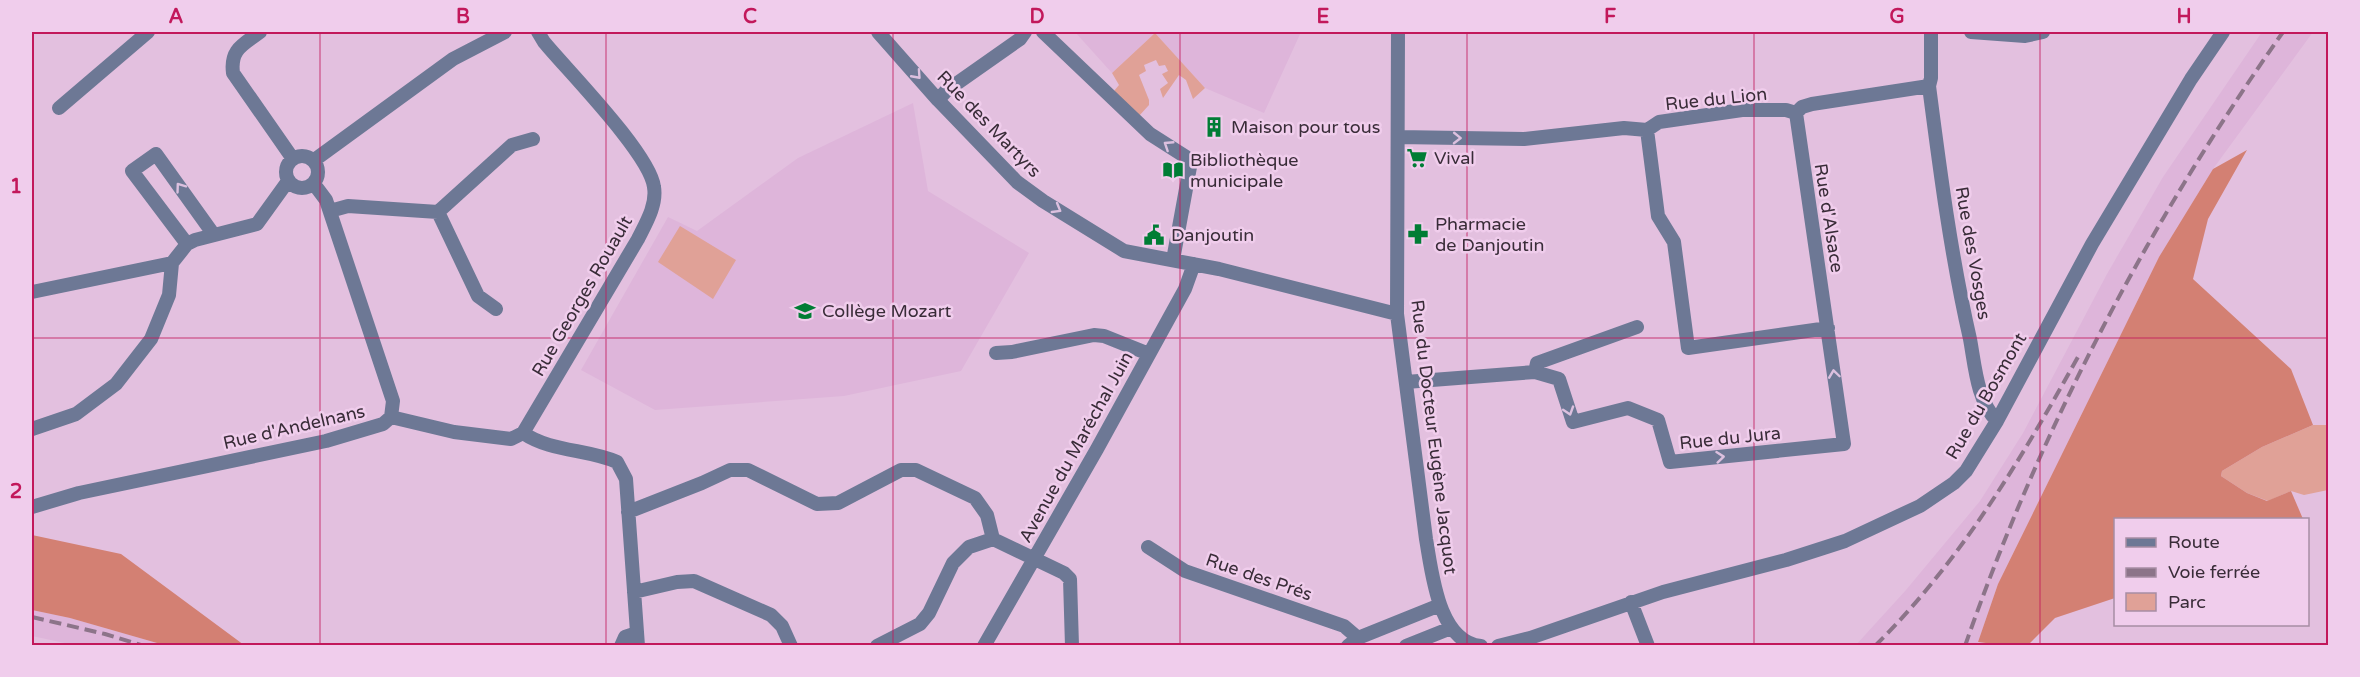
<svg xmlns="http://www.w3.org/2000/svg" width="2360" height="677" viewBox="0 0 2360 677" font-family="'Varela Round',sans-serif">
<rect width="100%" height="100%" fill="#e3c0df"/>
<path fill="#deb5da" d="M 1075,32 L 1301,32 L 1264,113 L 1205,88 L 1155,33 L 1112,73 Z
M 2262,32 L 2313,32 L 2213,169 L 2159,257 L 1998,584 L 1977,645 L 1855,646 L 1906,590 L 1980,501 L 2023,433 L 2107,274 L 2163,177 Z
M 913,103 L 928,191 L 1029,253 L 961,371 L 844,396 L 655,410 L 581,370 L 668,217 L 697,231 L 798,158 Z
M 32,610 L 70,618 L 164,645 L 74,645 L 32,636 Z"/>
<path fill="#e0a197" d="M 1155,33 L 1205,88 L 1193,99 L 1186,80 L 1179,75 L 1163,98 L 1160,89 L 1168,83 L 1162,74 L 1168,71 L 1165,65 L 1159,66 L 1156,60 L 1144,65 L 1146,71 L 1139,75 L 1149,100 L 1149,105 L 1139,116 L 1114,91 L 1119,85 L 1112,73 Z
M 680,226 L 736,260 L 713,299 L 658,262 Z
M 2313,425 L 2328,425 L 2328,490 L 2304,495 L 2291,491 L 2268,501 L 2247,493 L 2221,476 L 2222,471 L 2262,447 Z"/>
<path fill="#d38073" d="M 2247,150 L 2208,219 L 2193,279 L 2291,369 L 2313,425 L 2262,447 L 2222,471 L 2221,476 L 2247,493 L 2267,501 L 2291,491 L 2303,519 L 2116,520 L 2115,598 L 2055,618 L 2028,645 L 2002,645 L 1978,642 L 1998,584 L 2159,257 L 2213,169 Z
M 32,535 L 121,554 L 244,645 L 164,645 L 70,618 L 32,610 Z"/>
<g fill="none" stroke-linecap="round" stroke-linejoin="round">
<path stroke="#6d7895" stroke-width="14" d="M 260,32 C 243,45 230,49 233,73 L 293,159
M 878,32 L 938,100 L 1017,182 L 1043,201 L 1124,251 L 1219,269 L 1397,314
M 1043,32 L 1150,134 L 1186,157 L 1190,167 L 1173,260
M 1398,32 L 1397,314 L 1426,539 C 1432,572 1438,642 1481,646
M 1931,32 L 1931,78 L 1929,86 C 1940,171 1951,256 1970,339 C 1975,366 1977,401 1997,421
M 1971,32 L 2025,36 L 2043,32
M 938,100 L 946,91 L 1020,39 L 1025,32
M 59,108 L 148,32
M 1796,113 L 1802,107 L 1812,104 L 1929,86
M 1647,130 L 1658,216 L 1674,242 L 1688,348 L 1828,328
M 1398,137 L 1524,139 L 1624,128 L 1647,130 L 1659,122 L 1742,110 L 1786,110 L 1796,113
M286 172a16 16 0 1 1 32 0a16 16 0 1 1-32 0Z
M 313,161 L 453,59 L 505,32
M 330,211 L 348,206 L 438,212 L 478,296 L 496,309
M 438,212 L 512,145 L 533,139
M 187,244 L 132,171 L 156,154 L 214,235
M 32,292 L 172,263
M 996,353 L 1012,352 L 1094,335 L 1104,336 L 1149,354
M 1535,372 L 1559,379 L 1573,422 L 1628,408 L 1658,420 L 1670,462 L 1844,444 L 1796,113
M 1406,382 L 1535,372 L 1537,363 L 1637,327
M 391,417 L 454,432 L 511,439 L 523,433
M 32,429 L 76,414 L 116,384 L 151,339 L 169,295 L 172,263 L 187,244 L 195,240 L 257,224 L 288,181
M 523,433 L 638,239 C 646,223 657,205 654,187 C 650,154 568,71 544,42 L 538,32
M 523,433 C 551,452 587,449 617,462 L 626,479 L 638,646
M 32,507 L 79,493 L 326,441 L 383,424 L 391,417 L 393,401 L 326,200 L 314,184
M 628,512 L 702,483 L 730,470 L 748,470 L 817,504 L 838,503 L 901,470 L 916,470 L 975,498 L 987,515 L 993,539 L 1064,573 L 1070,579 L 1072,646
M 1148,547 L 1185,571 L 1344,626 L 1358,638
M 634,592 L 677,582 L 694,581 L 771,615 L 782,626 L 791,646
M 1631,602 L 1648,646
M 621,646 L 625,637 L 637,633
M 877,646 L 920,624 L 929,613 L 953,563 L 969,547 L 993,539
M 984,646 L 1097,449 L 1185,289 L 1194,264
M 1348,646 L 1358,638 L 1440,605
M 1406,646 L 1451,628
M 1498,646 L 1530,638 L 1663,592 L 1786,560 L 1845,541 L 1920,506 L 1954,483 L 1966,471 L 1997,421 L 2092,244 L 2191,79 L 2223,32"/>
<path stroke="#8c7489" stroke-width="4" stroke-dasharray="12 6" stroke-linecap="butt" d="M 32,617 L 105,634 L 144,646
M 1875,646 C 1960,562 2020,461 2078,357
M 1965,646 C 2041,427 2150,221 2283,32"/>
</g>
<defs><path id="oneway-chevron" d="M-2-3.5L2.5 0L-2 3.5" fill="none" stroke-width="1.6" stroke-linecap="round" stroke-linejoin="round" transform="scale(1.5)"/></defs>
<g stroke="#dcc0df">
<use href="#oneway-chevron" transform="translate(917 75) rotate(48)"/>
<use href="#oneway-chevron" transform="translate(1457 138) rotate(1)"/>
<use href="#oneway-chevron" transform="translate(1168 145) rotate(-147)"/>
<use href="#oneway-chevron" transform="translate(180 187) rotate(-126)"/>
<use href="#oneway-chevron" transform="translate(1057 209) rotate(30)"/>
<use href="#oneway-chevron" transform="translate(1834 374) rotate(-98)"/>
<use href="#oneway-chevron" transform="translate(1569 411) rotate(72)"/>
<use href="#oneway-chevron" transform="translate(1720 457) rotate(-6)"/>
</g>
<path fill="none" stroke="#c2185b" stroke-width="1.5" stroke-opacity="0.55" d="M 320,32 L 320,646M 606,32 L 606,646M 893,32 L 893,646M 1180,32 L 1180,646M 1467,32 L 1467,646M 1754,32 L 1754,646M 2040,32 L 2040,646M 32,338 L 2328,338"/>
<defs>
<g id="building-bare" transform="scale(1.62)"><path d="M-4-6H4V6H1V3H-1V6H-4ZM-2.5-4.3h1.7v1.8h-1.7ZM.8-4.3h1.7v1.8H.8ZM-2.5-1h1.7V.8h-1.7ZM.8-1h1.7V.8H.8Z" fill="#007d35" stroke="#f0cdec" stroke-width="2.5" paint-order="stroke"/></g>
<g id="supermarket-bare" transform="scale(1.62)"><path d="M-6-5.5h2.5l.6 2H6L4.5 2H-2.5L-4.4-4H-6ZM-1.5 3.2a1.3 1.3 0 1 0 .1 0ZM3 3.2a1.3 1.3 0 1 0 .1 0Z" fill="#007d35" stroke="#f0cdec" stroke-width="2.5" paint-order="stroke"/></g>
<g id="library-bare" transform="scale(1.62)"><path d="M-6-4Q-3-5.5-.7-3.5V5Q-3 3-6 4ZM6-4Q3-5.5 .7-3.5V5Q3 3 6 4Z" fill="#007d35" stroke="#f0cdec" stroke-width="2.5" paint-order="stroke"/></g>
<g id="pharmacy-bare" transform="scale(1.62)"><path d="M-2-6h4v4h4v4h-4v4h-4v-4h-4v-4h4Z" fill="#007d35" stroke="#f0cdec" stroke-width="2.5" paint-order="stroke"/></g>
<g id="civic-bare" transform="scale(1.62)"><path d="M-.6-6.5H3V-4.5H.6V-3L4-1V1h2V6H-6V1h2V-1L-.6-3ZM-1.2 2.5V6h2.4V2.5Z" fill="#007d35" stroke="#f0cdec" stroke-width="2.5" paint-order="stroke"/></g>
<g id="school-bare" transform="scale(1.62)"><path d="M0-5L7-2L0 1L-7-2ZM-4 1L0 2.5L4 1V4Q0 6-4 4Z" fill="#007d35" stroke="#f0cdec" stroke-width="2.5" paint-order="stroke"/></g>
</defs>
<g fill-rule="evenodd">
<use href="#building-bare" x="1214" y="127"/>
<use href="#supermarket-bare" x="1417" y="158"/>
<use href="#library-bare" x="1173" y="170"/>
<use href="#pharmacy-bare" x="1418" y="234"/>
<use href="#civic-bare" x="1154" y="235"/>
<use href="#school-bare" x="805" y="311"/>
</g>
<g text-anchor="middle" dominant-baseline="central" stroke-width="5" stroke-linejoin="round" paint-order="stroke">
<g font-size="18" fill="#392c38" stroke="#f0cdec">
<text transform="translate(1716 99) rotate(-6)">Rue du Lion</text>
<text transform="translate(989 124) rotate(46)">Rue des Martyrs</text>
<text transform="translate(1829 218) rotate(81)">Rue d'Alsace</text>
<text transform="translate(1973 253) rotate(80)">Rue des Vosges</text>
<text transform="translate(582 296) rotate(-60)">Rue Georges Rouault</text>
<text transform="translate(1986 396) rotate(-60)">Rue du Bosmont</text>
<text transform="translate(294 427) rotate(-13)">Rue d'Andelnans</text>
<text transform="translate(1434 437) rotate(83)">Rue du Docteur Eugène Jacquot</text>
<text transform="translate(1730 438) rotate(-6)">Rue du Jura</text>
<text transform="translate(1076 447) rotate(-61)">Avenue du Maréchal Juin</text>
<text transform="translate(1259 577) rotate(19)">Rue des Prés</text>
</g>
<g font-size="18" fill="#392c38" stroke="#f0cdec" text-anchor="start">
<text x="1231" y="127">Maison pour tous</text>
<text x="1434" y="158">Vival</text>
<text x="1190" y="160">Bibliothèque<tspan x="1190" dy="21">municipale</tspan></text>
<text x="1435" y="224">Pharmacie<tspan x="1435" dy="21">de Danjoutin</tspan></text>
<text x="1171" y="235">Danjoutin</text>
<text x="822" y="311">Collège Mozart</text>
</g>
</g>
<rect width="2360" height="677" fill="none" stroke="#f0cdec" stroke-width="66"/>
<rect x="2114" y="518" width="195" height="108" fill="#f0cdec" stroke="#a78da4" stroke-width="1.5"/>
<rect x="2126" y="538" width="30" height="9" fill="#6d7895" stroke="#a78da4" stroke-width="1.5"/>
<text x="2168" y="548" font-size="18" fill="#392c38">Route</text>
<rect x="2126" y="568" width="30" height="9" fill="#8c7489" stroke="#a78da4" stroke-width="1.5"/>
<text x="2168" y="578" font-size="18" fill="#392c38">Voie ferrée</text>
<rect x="2126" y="593" width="30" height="18" fill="#e0a197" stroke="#a78da4" stroke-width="1.5"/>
<text x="2168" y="608" font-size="18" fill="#392c38">Parc</text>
<rect x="33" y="33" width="2294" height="611" fill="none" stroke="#c2185b" stroke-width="2"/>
<g font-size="20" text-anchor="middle" font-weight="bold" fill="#c2185b">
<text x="176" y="23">A</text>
<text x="463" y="23">B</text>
<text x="750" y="23">C</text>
<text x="1037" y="23">D</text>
<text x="1323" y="23">E</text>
<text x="1610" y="23">F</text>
<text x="1897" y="23">G</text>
<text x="2184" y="23">H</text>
<text x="16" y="193">1</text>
<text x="16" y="498">2</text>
</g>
</svg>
